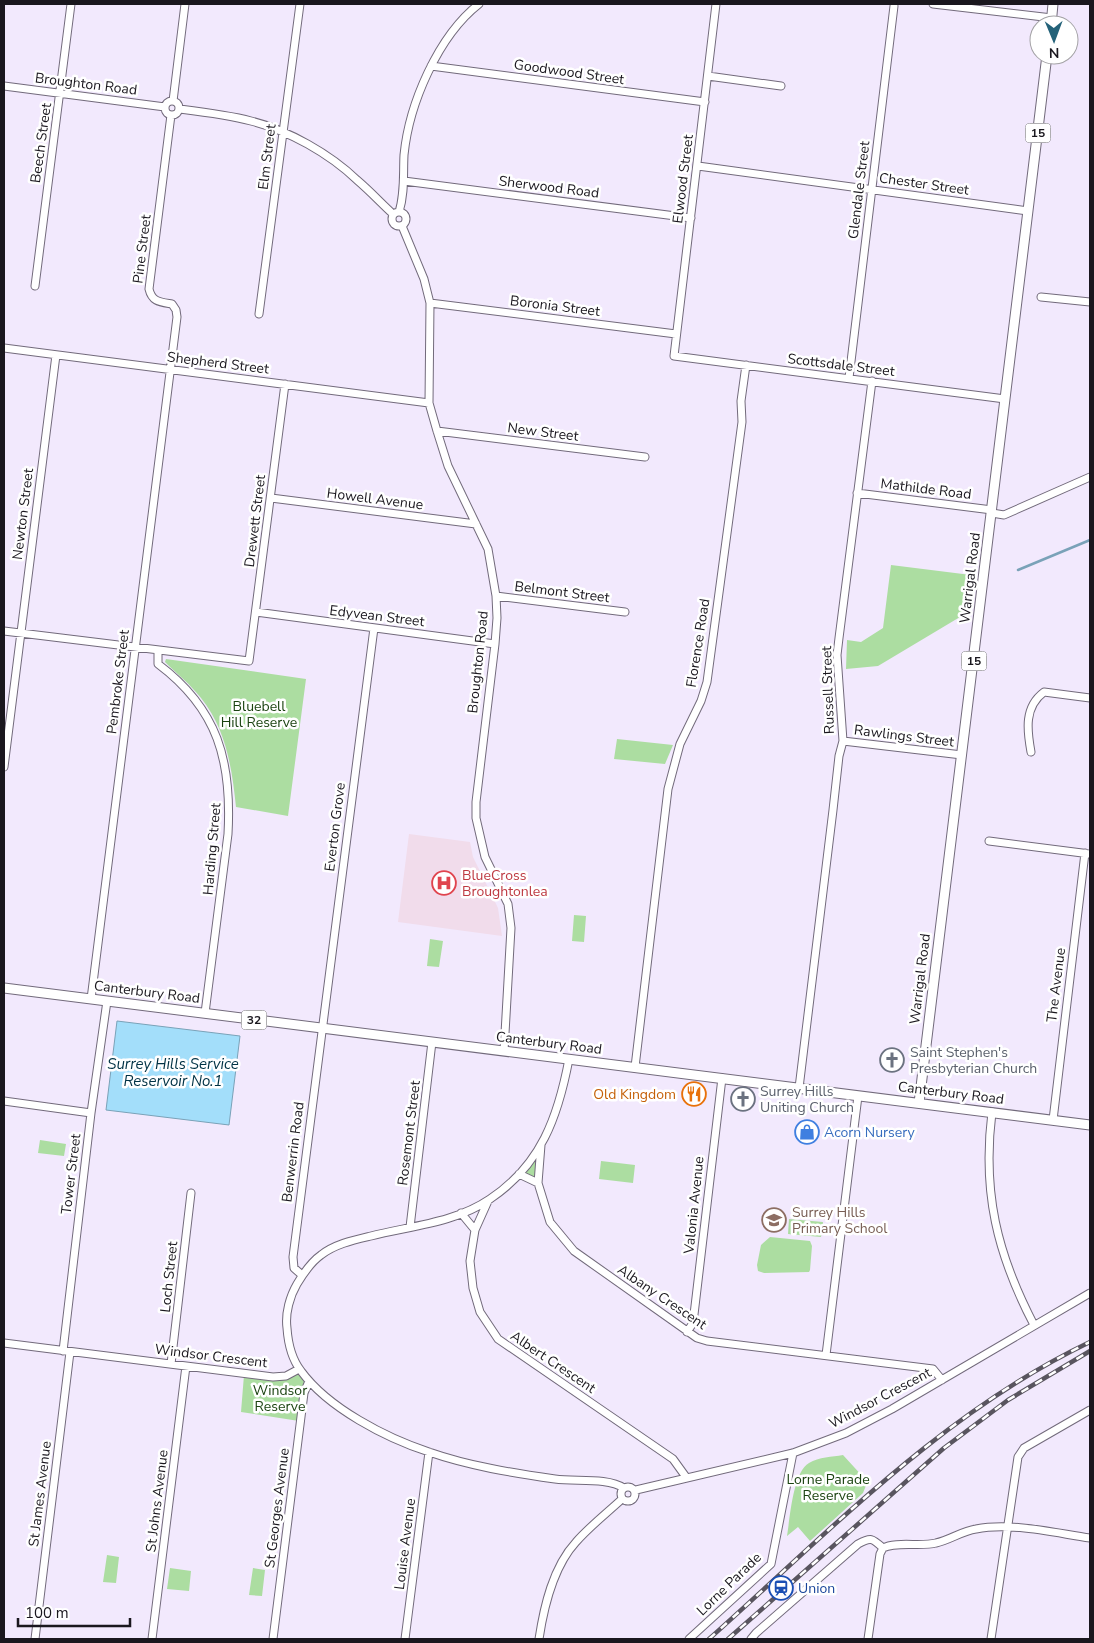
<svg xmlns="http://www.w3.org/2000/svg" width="1094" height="1643" viewBox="0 0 1094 1643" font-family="'Nunito Sans',sans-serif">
<rect width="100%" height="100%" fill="#f2e9fd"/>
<path fill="#f1dceb" d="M 409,834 L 470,842 L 473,857 L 498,908 L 502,936 L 398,922 Z"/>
<path fill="#acdda1" d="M 891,565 L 971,575 L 965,614 L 878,666 L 846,669 L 847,640 L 861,642 L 883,628 Z
M 166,659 L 306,679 L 288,816 L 236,807 C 232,768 226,729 201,698 C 190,684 177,674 165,662 Z
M 617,739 L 673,745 L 665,764 L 614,759 Z
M 574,915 L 586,916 L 584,942 L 572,941 Z
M 430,939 L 443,941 L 439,967 L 427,966 Z
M 40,1140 L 66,1144 L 64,1156 L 38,1153 Z
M 537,1157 L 536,1179 L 524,1173 Z
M 601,1161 L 635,1165 L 633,1183 L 599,1179 Z
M 789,1219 L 823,1222 L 821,1237 L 788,1234 Z
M 770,1237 L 810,1241 L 812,1246 L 810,1270 L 809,1272 L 764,1273 L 758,1271 L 757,1265 L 761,1245 Z
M 299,1371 L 307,1382 L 299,1421 L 241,1412 L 244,1375 L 271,1378 Z
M 843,1455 L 865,1479 L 867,1483 L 863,1493 L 810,1541 L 798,1527 L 787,1536 C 790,1518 793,1472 809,1463 C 819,1457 832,1457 843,1455 Z
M 107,1555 L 119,1557 L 116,1583 L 103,1582 Z
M 170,1568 L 191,1571 L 189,1591 L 167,1589 Z
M 253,1568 L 265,1570 L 262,1596 L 249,1595 Z"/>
<path fill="#a3defa" stroke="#7aa2b8" d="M 117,1021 L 240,1036 L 229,1125 L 106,1110 Z"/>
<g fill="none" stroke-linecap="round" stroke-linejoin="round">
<path stroke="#7aa2b8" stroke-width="2.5" d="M 1018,570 L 1090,540"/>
<g stroke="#726a7b" stroke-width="9">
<path id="minor" d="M 716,4 L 674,356 L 1005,399
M 933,4 L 1052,18
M 431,66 L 705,102
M 708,76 L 781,86
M 4,86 L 165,107
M165 108a7 7 0 1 1 14 0a7 7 0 1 1-14 0Z
M 173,101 L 185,4
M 179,109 C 203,112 228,115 251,121 C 288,130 330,154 357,180 C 370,191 381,203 393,214
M 698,166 L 1028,211
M 404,181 L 691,218
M392 219a7 7 0 1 1 14 0a7 7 0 1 1-14 0Z
M 399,212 C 405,193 403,174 404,155 C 409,104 438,36 479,4
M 402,226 L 424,279 L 430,303 L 429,403 L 437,431 L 448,466 L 488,549 L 496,596 L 497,618 L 495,644 L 476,802 L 476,818 L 485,857 L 508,904 L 511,928 L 504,1051
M 35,286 L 71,4
M 1041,297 L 1090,302
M 430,303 L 676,334
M 259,314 L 300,4
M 4,348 L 429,403
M 849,378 L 894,6
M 437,431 L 645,457
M 857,493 L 992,510
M 271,498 L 476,524
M 992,513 L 1004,515 L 1090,477
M 496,596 L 625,612
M 256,612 L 495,644
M 4,631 L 249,661 L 285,384
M 158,650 L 158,664 C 218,709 232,761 228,834 L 205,1013
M 843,741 L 962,755
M 1031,752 C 1027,730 1024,707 1044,692 L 1090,698
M 4,767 L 56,355
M 989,841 L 1090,854
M 91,999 L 177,317 L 176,310 L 172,304 C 160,302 152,302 149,289 L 171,115
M 569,1059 C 558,1117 541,1165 490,1199 C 455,1223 410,1226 371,1236 C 354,1240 335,1244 321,1255 C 311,1262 303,1274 297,1284 C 290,1296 285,1313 287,1328 C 288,1343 291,1358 301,1371 C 328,1408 386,1438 429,1452 C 469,1466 513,1473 555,1479 C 575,1482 607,1477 624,1488
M 635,1067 L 668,789 L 680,744 L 701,701 L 707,682 L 742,422 L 741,401 L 746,365
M 799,1088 L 833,810 L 839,756 L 843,741 L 837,655 L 839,638 L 872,381
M 4,1101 L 91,1113
M 992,1112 C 982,1192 997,1254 1034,1325
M 1053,1120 L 1085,853
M 541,1145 L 538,1183 L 550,1222 L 574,1251 L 697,1338 L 707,1341 L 933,1369 L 942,1380
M 519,1174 L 538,1183
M 488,1201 L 475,1230 L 470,1261 L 473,1288 L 480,1312 L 498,1339 L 673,1459 L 686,1477
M 461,1213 L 475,1230
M 410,1227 L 432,1042
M 302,1275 L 294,1268 L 293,1257 L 374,628
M 687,1332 L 693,1323 L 722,1078
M 4,1343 L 273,1377 L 286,1376 L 299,1369
M 63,1351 L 91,1113 L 107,1001
M 826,1355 L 858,1096
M 171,1364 L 191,1193
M621 1494a7 7 0 1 1 14 0a7 7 0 1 1-14 0Z
M 636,1490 L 793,1453 L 846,1433 L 892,1409 L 1090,1293
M 883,1548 C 896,1541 921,1547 936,1543 C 950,1540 962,1531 976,1529 C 1011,1522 1055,1533 1090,1538
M 35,1639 L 70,1352
M 152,1639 L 186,1366
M 273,1639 L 304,1393 L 309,1381
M 405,1639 L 429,1452
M 539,1639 C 544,1606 553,1567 576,1542 C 590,1526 607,1513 622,1499
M 689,1639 L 771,1564 L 793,1453
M 751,1639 L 756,1633 L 858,1544 C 871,1537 872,1538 883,1548
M 868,1639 L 880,1554 L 883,1548
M 991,1639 L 1018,1457 L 1024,1448 L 1090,1410"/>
</g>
<g stroke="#726a7b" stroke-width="11">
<path id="major" d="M 1051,25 L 1053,4
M 4,988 L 1090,1125
M 919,1103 L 1047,55"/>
</g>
<use href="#minor" stroke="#fff" stroke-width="7"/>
<use href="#major" stroke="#fff" stroke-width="9"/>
<g stroke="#59555f" stroke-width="4.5">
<path id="rail" d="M 709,1639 C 829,1532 943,1412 1090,1342
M 728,1639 L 944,1448 L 1008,1400 L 1090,1351"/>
</g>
<use href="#rail" stroke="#fff" stroke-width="2.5" stroke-dasharray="8" stroke-linecap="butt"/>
</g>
<defs>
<g id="hospital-ring" transform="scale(1.25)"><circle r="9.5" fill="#fff" stroke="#e0444e" stroke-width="1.5"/><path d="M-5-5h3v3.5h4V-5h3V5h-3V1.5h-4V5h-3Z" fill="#e0444e"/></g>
<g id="church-ring" transform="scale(1.25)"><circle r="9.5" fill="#fff" stroke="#6b7280" stroke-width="1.5"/><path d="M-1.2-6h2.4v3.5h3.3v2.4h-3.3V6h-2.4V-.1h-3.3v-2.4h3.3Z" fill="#6b7280"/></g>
<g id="restaurant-ring" transform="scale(1.25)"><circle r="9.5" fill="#fff" stroke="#e8710a" stroke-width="1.5"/><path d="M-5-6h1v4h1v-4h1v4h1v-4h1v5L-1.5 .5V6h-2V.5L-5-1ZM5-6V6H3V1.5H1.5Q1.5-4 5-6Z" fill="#e8710a"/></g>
<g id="shop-ring" transform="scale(1.25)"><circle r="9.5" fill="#fff" stroke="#3f7fe0" stroke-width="1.5"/><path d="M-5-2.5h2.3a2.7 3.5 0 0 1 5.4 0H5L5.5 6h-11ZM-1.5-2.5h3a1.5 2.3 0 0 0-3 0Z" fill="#3f7fe0"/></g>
<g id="school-ring" transform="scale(1.25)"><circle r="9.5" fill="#fff" stroke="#8d6e63" stroke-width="1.5"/><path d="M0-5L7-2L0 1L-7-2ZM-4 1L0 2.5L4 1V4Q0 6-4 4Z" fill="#8d6e63"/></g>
<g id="station-ring" transform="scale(1.25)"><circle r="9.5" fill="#fff" stroke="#1a4fb4" stroke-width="1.5"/><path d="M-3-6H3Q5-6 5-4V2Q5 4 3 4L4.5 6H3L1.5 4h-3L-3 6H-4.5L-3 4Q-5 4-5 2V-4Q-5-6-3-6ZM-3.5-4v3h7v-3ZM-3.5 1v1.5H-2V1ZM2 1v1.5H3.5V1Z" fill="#1a4fb4"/></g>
</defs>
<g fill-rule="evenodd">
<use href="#hospital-ring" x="444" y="883"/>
<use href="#church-ring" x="892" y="1060"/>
<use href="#restaurant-ring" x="694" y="1094"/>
<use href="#church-ring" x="743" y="1099"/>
<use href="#shop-ring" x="807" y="1132"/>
<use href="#school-ring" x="774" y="1220"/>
<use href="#station-ring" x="781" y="1588"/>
</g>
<g text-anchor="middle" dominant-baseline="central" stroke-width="5" stroke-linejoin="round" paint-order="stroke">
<g fill="#fff" stroke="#5f5d62" stroke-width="1">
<rect x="1025.5" y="123.5" width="25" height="19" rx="4"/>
<rect x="961.5" y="651.5" width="25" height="19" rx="4"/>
<rect x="241.5" y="1010.5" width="25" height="19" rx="4"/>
</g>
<g font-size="12" font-weight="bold" fill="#1a171e">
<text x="1038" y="133">15</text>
<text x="974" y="661">15</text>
<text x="254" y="1020">32</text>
</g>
<g font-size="14" fill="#1a171e" stroke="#fff">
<text transform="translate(569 72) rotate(8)">Goodwood Street</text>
<text transform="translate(86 84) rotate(7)">Broughton Road</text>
<text transform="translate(41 143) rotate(-82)">Beech Street</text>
<text transform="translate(267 157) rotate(-83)">Elm Street</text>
<text transform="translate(683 179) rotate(-83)">Elwood Street</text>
<text transform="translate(924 184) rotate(8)">Chester Street</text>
<text transform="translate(549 187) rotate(7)">Sherwood Road</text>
<text transform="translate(859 190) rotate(-83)">Glendale Street</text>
<text transform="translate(142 249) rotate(-83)">Pine Street</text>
<text transform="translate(555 306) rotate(7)">Boronia Street</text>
<text transform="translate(218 363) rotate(7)">Shepherd Street</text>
<text transform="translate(841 365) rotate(7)">Scottsdale Street</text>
<text transform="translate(543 432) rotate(7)">New Street</text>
<text transform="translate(926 489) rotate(7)">Mathilde Road</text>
<text transform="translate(375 499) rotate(7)">Howell Avenue</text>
<text transform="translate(23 514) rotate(-83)">Newton Street</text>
<text transform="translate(255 521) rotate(-83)">Drewett Street</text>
<text transform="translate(970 578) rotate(-83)">Warrigal Road</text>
<text transform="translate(562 592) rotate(7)">Belmont Street</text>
<text transform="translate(377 616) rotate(7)">Edyvean Street</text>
<text transform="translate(698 643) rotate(-81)">Florence Road</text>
<text transform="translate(478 662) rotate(-84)">Broughton Road</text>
<text transform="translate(118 682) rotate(-83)">Pembroke Street</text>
<text transform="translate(828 690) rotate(-92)">Russell Street</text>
<text transform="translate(904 736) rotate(7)">Rawlings Street</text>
<text transform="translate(335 827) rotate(-83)">Everton Grove</text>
<text transform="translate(212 849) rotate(-85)">Harding Street</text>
<text transform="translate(920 979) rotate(-83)">Warrigal Road</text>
<text transform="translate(1056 985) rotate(-83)">The Avenue</text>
<text transform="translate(147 992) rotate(7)">Canterbury Road</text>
<text transform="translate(549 1043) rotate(7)">Canterbury Road</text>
<text transform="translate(951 1093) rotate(7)">Canterbury Road</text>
<text transform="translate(409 1133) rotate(-83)">Rosemont Street</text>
<text transform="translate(293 1152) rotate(-83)">Benwerrin Road</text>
<text transform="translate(71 1174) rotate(-83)">Tower Street</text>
<text transform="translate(694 1205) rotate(-84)">Valonia Avenue</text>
<text transform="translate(169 1277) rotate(-84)">Loch Street</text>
<text transform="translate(662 1297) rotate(34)">Albany Crescent</text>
<text transform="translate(211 1356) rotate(7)">Windsor Crescent</text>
<text transform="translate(553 1362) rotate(34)">Albert Crescent</text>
<text transform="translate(880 1398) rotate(-28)">Windsor Crescent</text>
<text transform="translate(40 1494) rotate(-83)">St James Avenue</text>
<text transform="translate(157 1501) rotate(-83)">St Johns Avenue</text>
<text transform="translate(277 1508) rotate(-83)">St Georges Avenue</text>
<text transform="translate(405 1544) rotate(-83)">Louise Avenue</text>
<text transform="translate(729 1584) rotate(-44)">Lorne Parade</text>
</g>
<g font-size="14" fill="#1b4311" stroke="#fff">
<text x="259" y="706">Bluebell<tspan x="259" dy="16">Hill Reserve</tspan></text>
<text x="280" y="1390">Windsor<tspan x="280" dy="16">Reserve</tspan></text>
<text x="828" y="1479">Lorne Parade<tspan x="828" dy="16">Reserve</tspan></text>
</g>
<g font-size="14" fill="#be3a42" stroke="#fff" text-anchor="start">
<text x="462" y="875">BlueCross<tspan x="462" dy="16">Broughtonlea</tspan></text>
</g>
<g font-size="14" fill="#5b616d" stroke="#fff" text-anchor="start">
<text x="910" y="1052">Saint Stephen's<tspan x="910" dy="16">Presbyterian Church</tspan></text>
<text x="760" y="1091">Surrey Hills<tspan x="760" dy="16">Uniting Church</tspan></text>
</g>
<g font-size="14" fill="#c56008" stroke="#fff" text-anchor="end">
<text x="676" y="1094">Old Kingdom</text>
</g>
<g font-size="14" fill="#366cbe" stroke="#fff" text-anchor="start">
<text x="824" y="1132">Acorn Nursery</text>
</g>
<g font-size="14" fill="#785e54" stroke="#fff" text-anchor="start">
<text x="792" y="1212">Surrey Hills<tspan x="792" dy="16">Primary School</tspan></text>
</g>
<g font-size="14" fill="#164399" stroke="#fff" text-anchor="start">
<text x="798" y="1588">Union</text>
</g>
<g font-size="15" font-style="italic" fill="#003245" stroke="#fff">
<text x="173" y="1064">Surrey Hills Service<tspan x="173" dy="17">Reservoir No.1</tspan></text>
</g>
</g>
<rect width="1094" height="1643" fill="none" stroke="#1a171e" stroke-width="10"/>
<g transform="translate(1054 40) rotate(179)"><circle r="24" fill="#ffffff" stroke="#a3a2a5"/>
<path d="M0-4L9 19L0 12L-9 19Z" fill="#246279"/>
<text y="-8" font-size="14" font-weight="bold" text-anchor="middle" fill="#1a171e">N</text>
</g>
<path d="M18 1618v8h112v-8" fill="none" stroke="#1a171e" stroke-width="2.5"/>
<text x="25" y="1618" font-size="15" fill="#1a171e" stroke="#ffffff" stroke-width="4" paint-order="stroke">100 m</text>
</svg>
